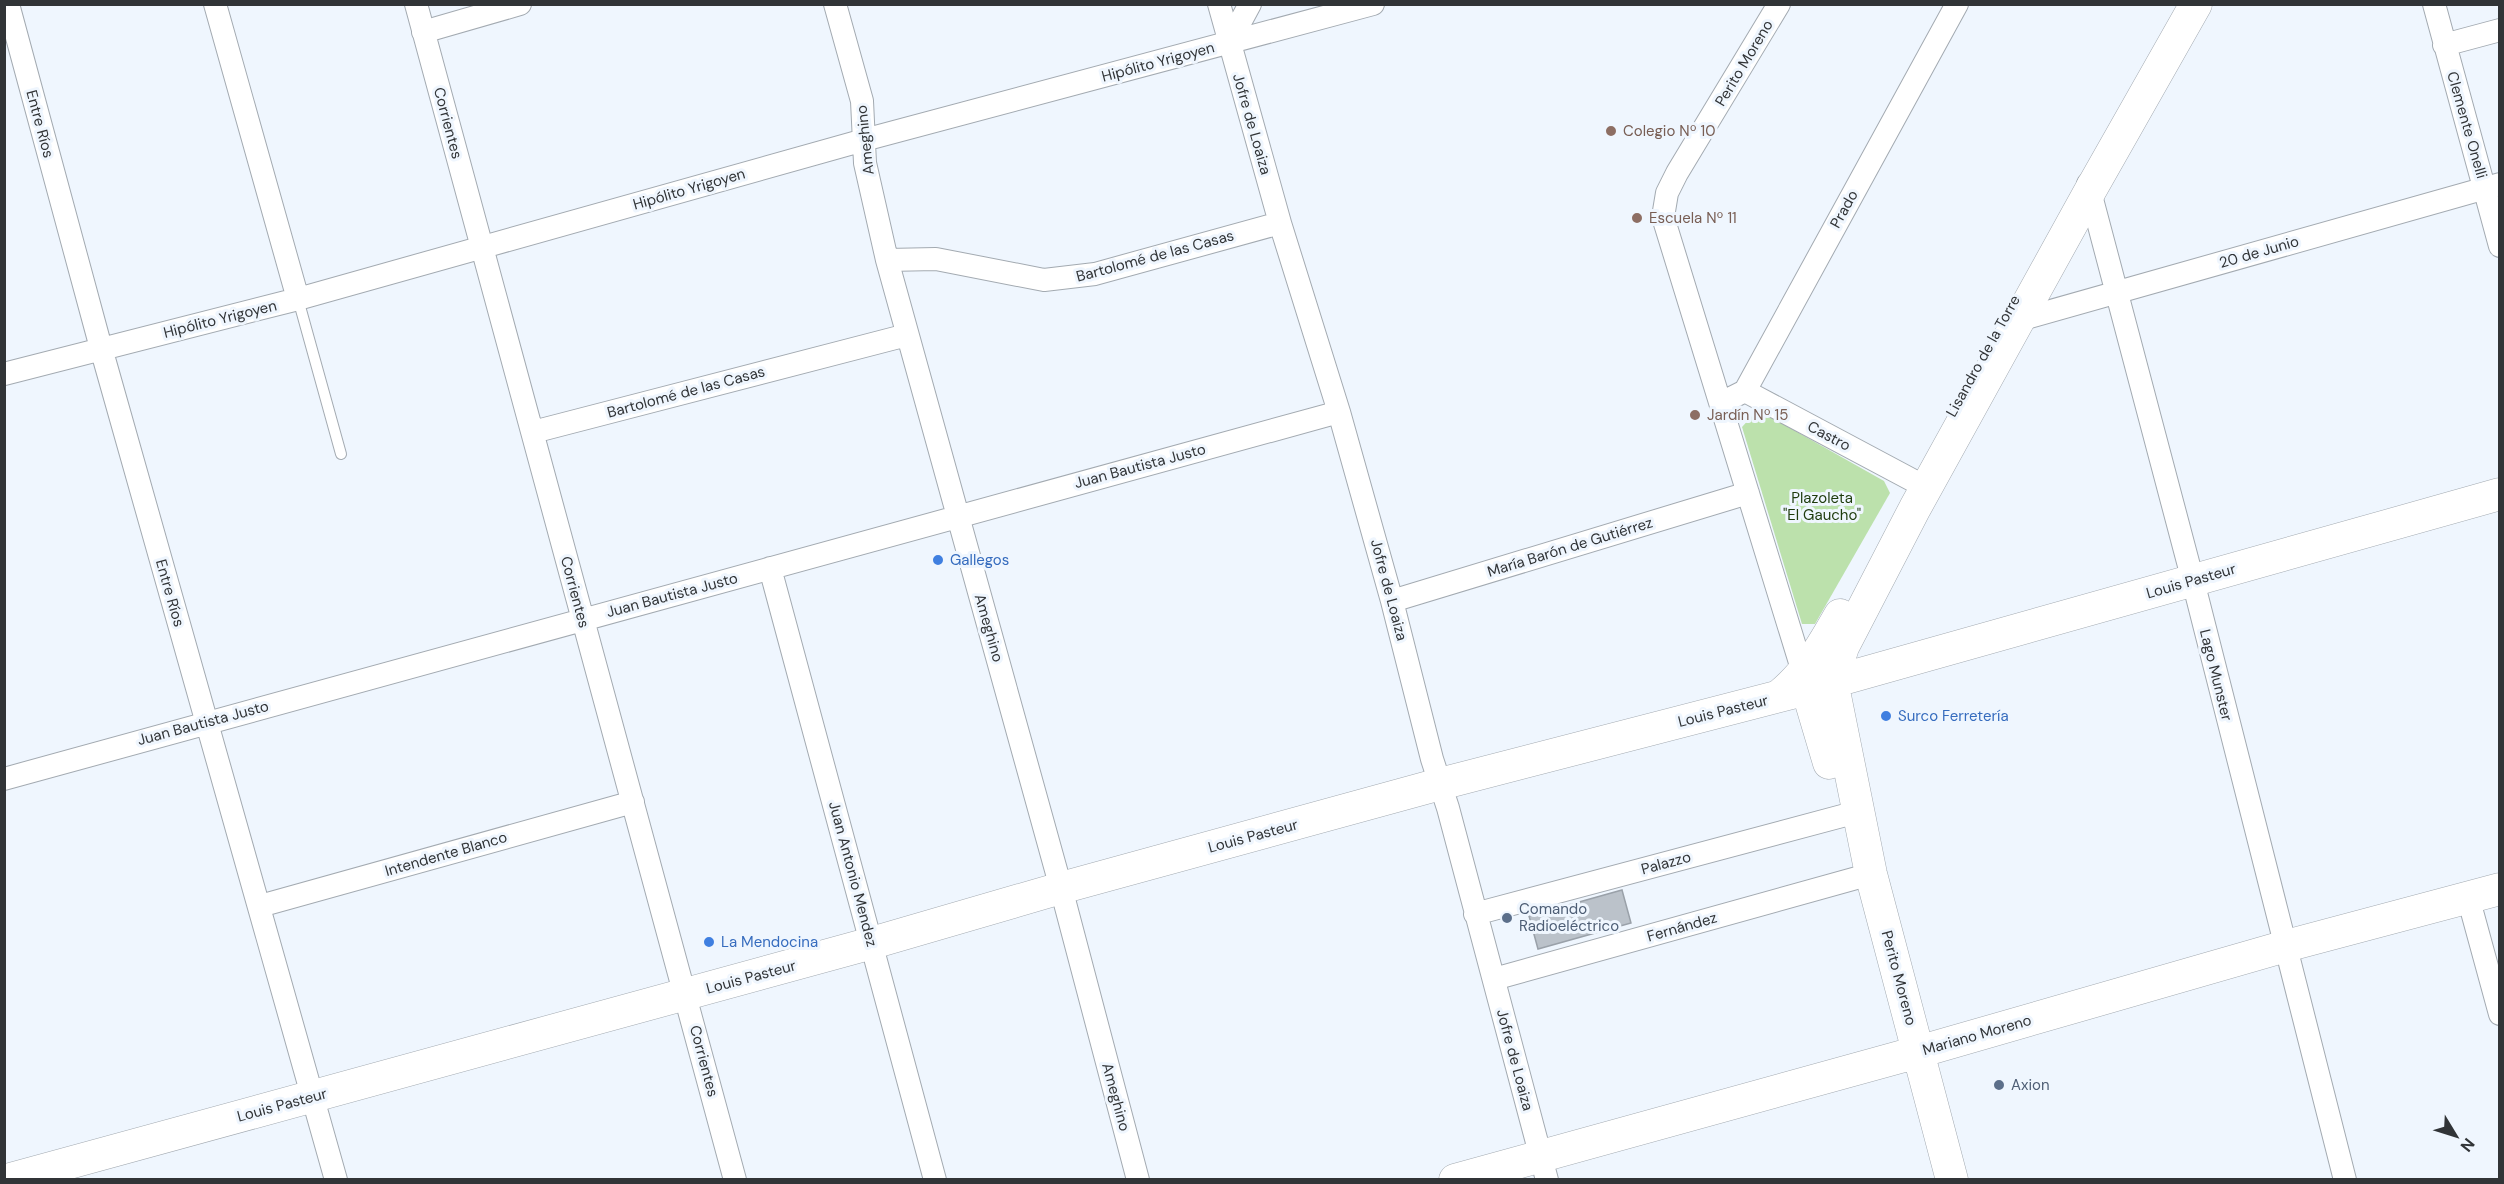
<svg xmlns="http://www.w3.org/2000/svg" width="2504" height="1184" viewBox="0 0 2504 1184" font-family="'DM Sans',sans-serif">
<rect width="100%" height="100%" fill="#eff6fe"/>
<path fill="#bce1ac" d="M 1765,414 L 1884,481 L 1890,493 L 1815,624 L 1802,624 L 1742,427 L 1752,416 Z"/>
<path fill="#bbc2ca" stroke="#9aa1a9" stroke-width="1.5" d="M 1622,890 L 1631,923 L 1538,949 L 1529,916 Z"/>
<g fill="none" stroke-linecap="round" stroke-linejoin="round">
<g stroke="#a3aab1" stroke-width="12">
<path id="lane" d="M 298,299 L 341,454"/>
</g>
<g stroke="#a3aab1" stroke-width="24">
<path id="street" d="M 8,4 L 101,348 L 336,1180
M 215,4 L 298,299
M 416,4 L 735,1180
M 835,4 L 862,101 L 865,163 L 887,260 L 1061,888 L 1138,1180
M 1219,4 L 1280,223 L 1339,412 L 1392,601 L 1432,759 L 1448,808 L 1547,1180
M 1779,4 L 1677,173 L 1667,193 L 1663,217 L 1806,682
M 2434,4 L 2500,246
M 423,32 L 520,4
M 1229,43 L 1250,4
M 2444,45 L 2500,30
M 2088,184 L 2193,581 L 2345,1180
M 887,260 L 936,259 L 1044,280 L 1095,274 L 1280,223
M 2019,320 L 2500,184
M 4,374 L 298,299 L 864,140 L 1373,4
M 1745,391 L 1914,481
M 1721,403 L 1745,391 L 1957,4
M 533,432 L 907,335
M 770,568 L 935,1180
M 1392,601 L 1748,493
M 4,779 L 1339,412
M 2468,897 L 2500,1014
M 260,906 L 633,802
M 1475,914 L 1857,812
M 1494,979 L 1871,874"/>
</g>
<g stroke="#a3aab1" stroke-width="33">
<path id="secondary" d="M 1807,689 L 1829,763
M 1780,695 C 1807,673 1823,645 1840,615
M 7,1180 L 872,943 L 1061,888 L 1440,784 L 1807,689 L 2500,494
M 1455,1180 L 1918,1052 L 2286,946 L 2500,889
M 1952,1180 L 1871,874 L 1832,681 L 1843,647 L 1915,508 L 2090,191 L 2196,4"/>
</g>
<use href="#lane" stroke="#fff" stroke-width="10"/>
<use href="#street" stroke="#fff" stroke-width="22"/>
<use href="#secondary" stroke="#fff" stroke-width="32"/>
</g>
<g fill="#8d6e63" stroke="#eff6fe" stroke-width="2">
<circle cx="1611" cy="131" r="6"/>
<circle cx="1637" cy="218" r="6"/>
<circle cx="1695" cy="415" r="6"/>
</g>
<g fill="#3f7fe0" stroke="#eff6fe" stroke-width="2">
<circle cx="938" cy="560" r="6"/>
<circle cx="1886" cy="716" r="6"/>
<circle cx="709" cy="942" r="6"/>
</g>
<g fill="#5c6f8a" stroke="#eff6fe" stroke-width="2">
<circle cx="1507" cy="918" r="6"/>
<circle cx="1999" cy="1085" r="6"/>
</g>
<g text-anchor="middle" dominant-baseline="central" stroke-width="6" stroke-linejoin="round" paint-order="stroke">
<g font-size="15" fill="#313437" stroke="#eff6fe">
<text transform="translate(1158 62) rotate(-15)">Hipólito Yrigoyen</text>
<text transform="translate(1744 63) rotate(-59)">Perito Moreno</text>
<text transform="translate(448 123) rotate(75)">Corrientes</text>
<text transform="translate(40 124) rotate(75)">Entre Ríos</text>
<text transform="translate(1252 124) rotate(74)">Jofre de Loaiza</text>
<text transform="translate(2467 125) rotate(74)">Clemente Onelli</text>
<text transform="translate(865 140) rotate(-96)">Ameghino</text>
<text transform="translate(689 189) rotate(-16)">Hipólito Yrigoyen</text>
<text transform="translate(1844 209) rotate(-61)">Prado</text>
<text transform="translate(2259 252) rotate(-16)">20 de Junio</text>
<text transform="translate(1155 256) rotate(-15)">Bartolomé de las Casas</text>
<text transform="translate(220 319) rotate(-14)">Hipólito Yrigoyen</text>
<text transform="translate(1983 356) rotate(-61)">Lisandro de la Torre</text>
<text transform="translate(686 392) rotate(-15)">Bartolomé de las Casas</text>
<text transform="translate(1829 436) rotate(28)">Castro</text>
<text transform="translate(1140 466) rotate(-15)">Juan Bautista Justo</text>
<text transform="translate(1570 547) rotate(-17)">María Barón de Gutiérrez</text>
<text transform="translate(2191 581) rotate(-16)">Louis Pasteur</text>
<text transform="translate(1389 590) rotate(75)">Jofre de Loaiza</text>
<text transform="translate(575 592) rotate(75)">Corrientes</text>
<text transform="translate(170 593) rotate(74)">Entre Ríos</text>
<text transform="translate(672 595) rotate(-15)">Juan Bautista Justo</text>
<text transform="translate(989 628) rotate(74)">Ameghino</text>
<text transform="translate(2216 675) rotate(76)">Lago Munster</text>
<text transform="translate(1723 711) rotate(-14)">Louis Pasteur</text>
<text transform="translate(203 723) rotate(-15)">Juan Bautista Justo</text>
<text transform="translate(1253 836) rotate(-15)">Louis Pasteur</text>
<text transform="translate(446 854) rotate(-16)">Intendente Blanco</text>
<text transform="translate(1666 863) rotate(-15)">Palazzo</text>
<text transform="translate(853 874) rotate(75)">Juan Antonio Mendez</text>
<text transform="translate(1682 927) rotate(-16)">Fernández</text>
<text transform="translate(751 977) rotate(-15)">Louis Pasteur</text>
<text transform="translate(1899 978) rotate(75)">Perito Moreno</text>
<text transform="translate(1977 1035) rotate(-16)">Mariano Moreno</text>
<text transform="translate(1515 1060) rotate(75)">Jofre de Loaiza</text>
<text transform="translate(704 1061) rotate(75)">Corrientes</text>
<text transform="translate(1116 1097) rotate(75)">Ameghino</text>
<text transform="translate(282 1105) rotate(-15)">Louis Pasteur</text>
</g>
<g font-size="15" fill="#785e54" stroke="#eff6fe" text-anchor="start">
<text x="1623" y="131">Colegio Nº 10</text>
<text x="1649" y="218">Escuela Nº 11</text>
<text x="1707" y="415">Jardín Nº 15</text>
</g>
<g font-size="15" fill="#1e3b0d" stroke="#eff6fe">
<text x="1822" y="498">Plazoleta<tspan x="1822" dy="17">"El Gaucho"</tspan></text>
</g>
<g font-size="15" fill="#366cbe" stroke="#eff6fe" text-anchor="start">
<text x="950" y="560">Gallegos</text>
<text x="1898" y="716">Surco Ferretería</text>
<text x="721" y="942">La Mendocina</text>
</g>
<g font-size="15" fill="#4e5e75" stroke="#eff6fe" text-anchor="start">
<text x="1519" y="909">Comando<tspan x="1519" dy="17">Radioeléctrico</tspan></text>
<text x="2011" y="1085">Axion</text>
</g>
</g>
<rect width="2504" height="1184" fill="none" stroke="#313437" stroke-width="12"/>
<g transform="translate(2456 1136) rotate(128)" stroke="#eff6fe" stroke-width="4.5" paint-order="stroke">
<path d="M0-4.5L10 22L0 15L-10 22Z" fill="#313437"/>
<text y="-9" font-size="16" font-weight="bold" text-anchor="middle" fill="#313437">N</text>
</g>
</svg>
